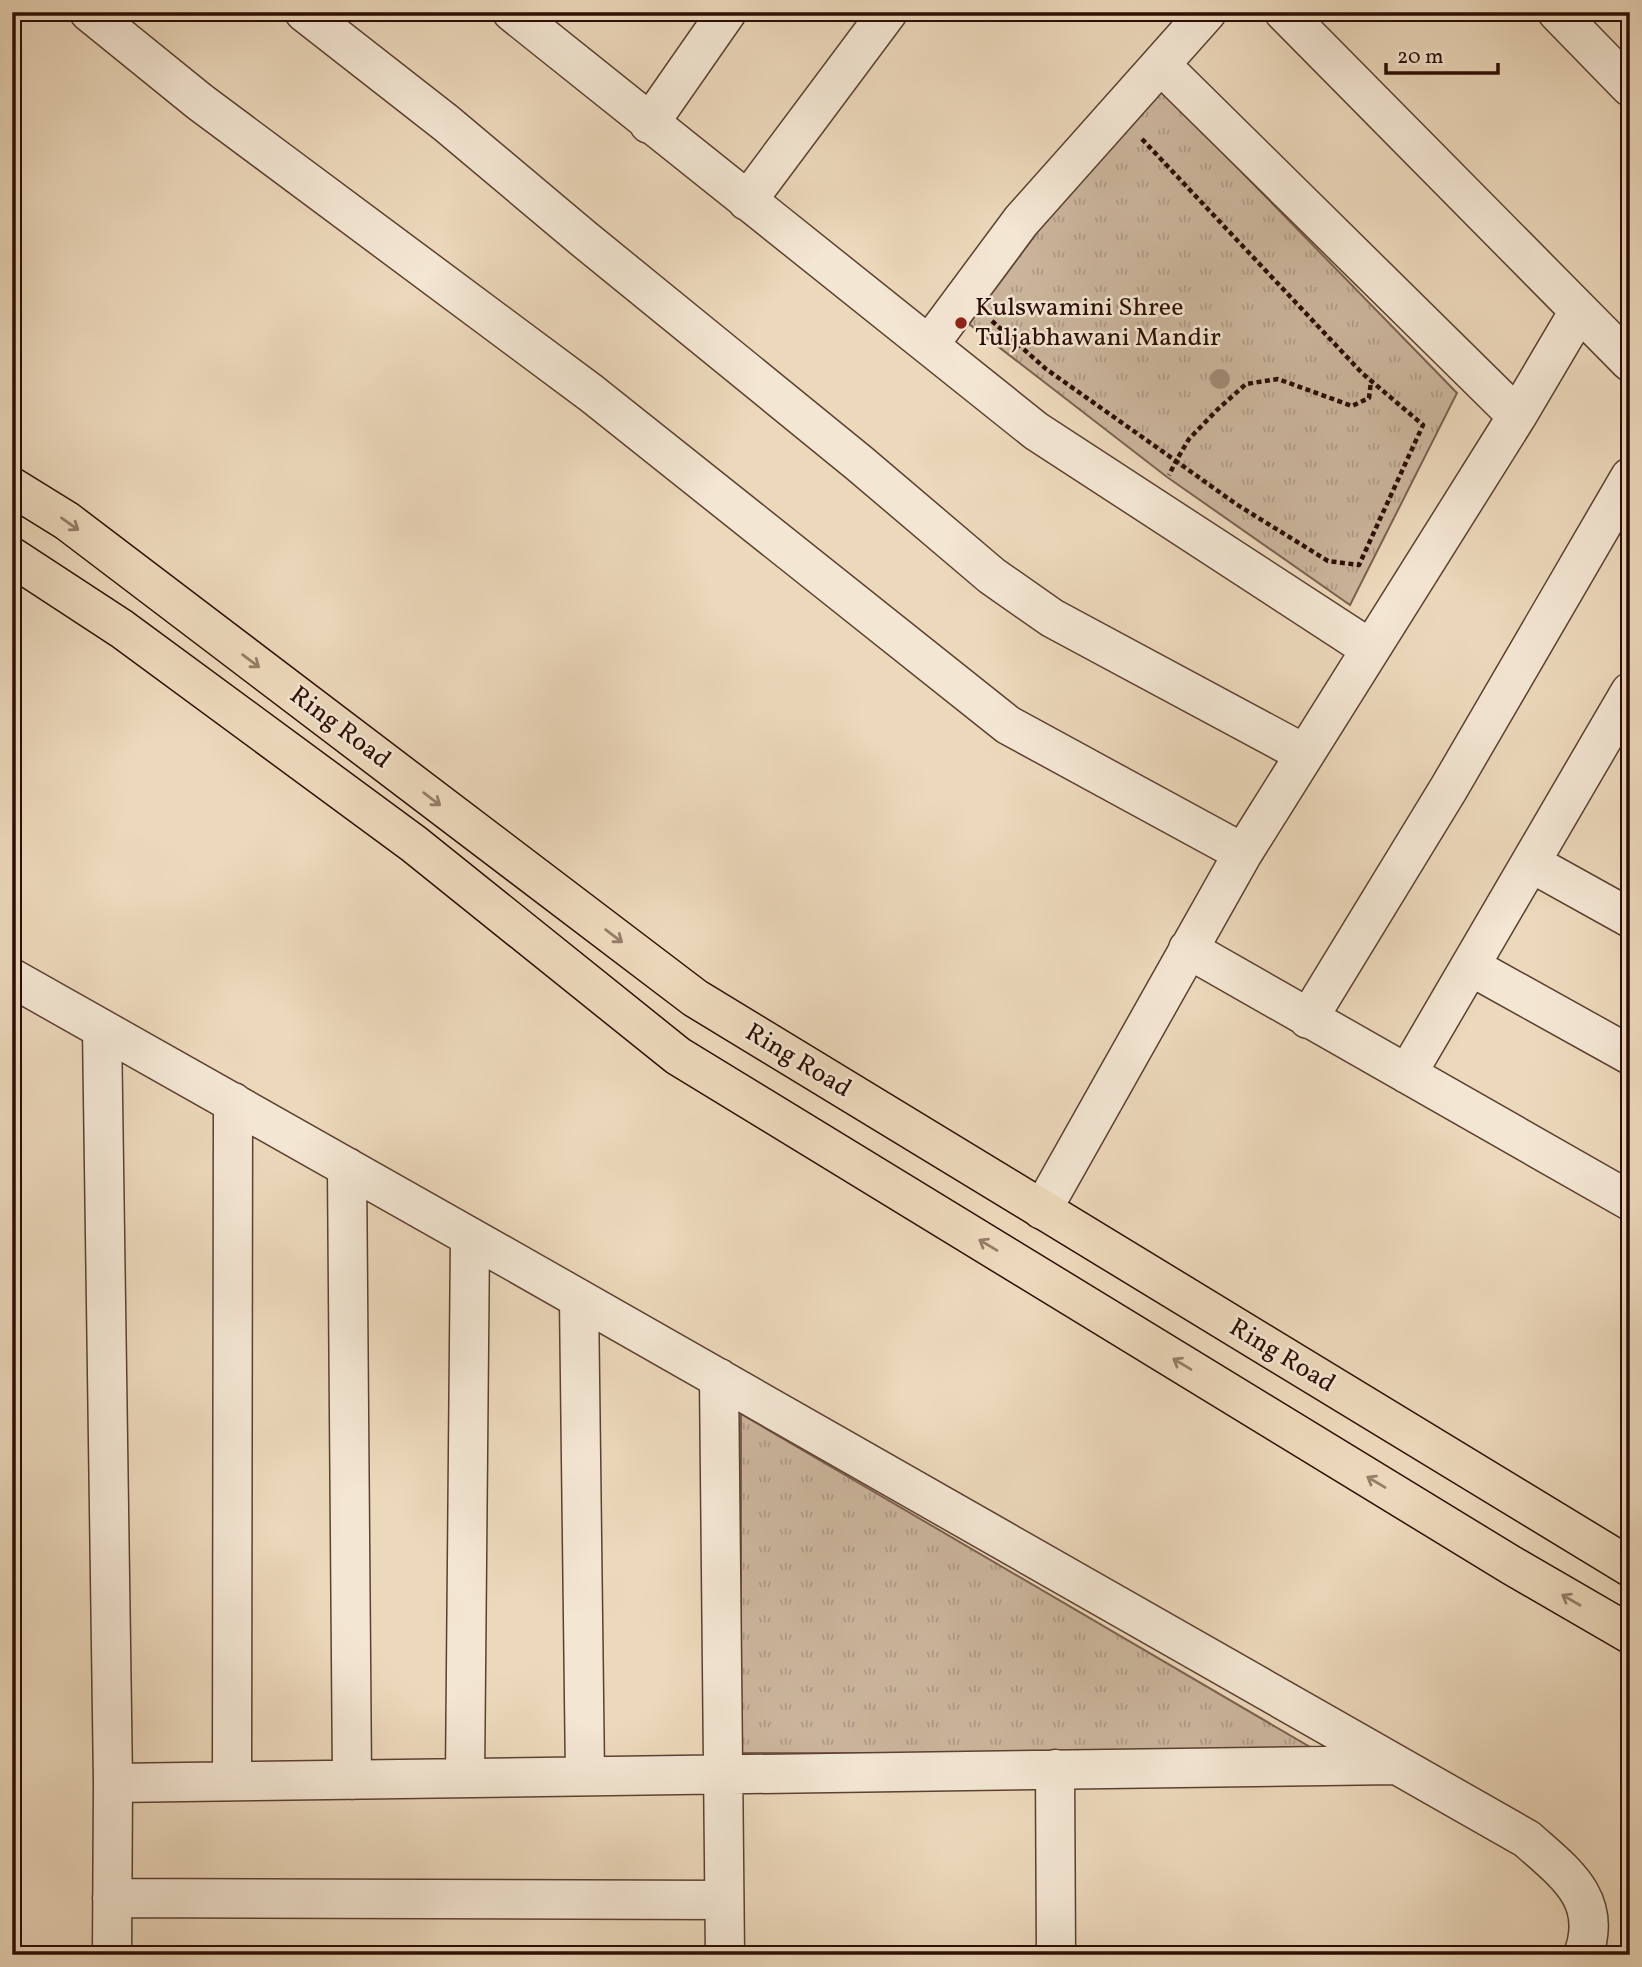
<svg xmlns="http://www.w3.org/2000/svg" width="1642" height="1967" viewBox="0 0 1642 1967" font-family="Vollkorn,serif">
<defs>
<pattern id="park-tufts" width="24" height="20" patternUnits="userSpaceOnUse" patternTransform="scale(1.75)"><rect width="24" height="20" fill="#cbb59c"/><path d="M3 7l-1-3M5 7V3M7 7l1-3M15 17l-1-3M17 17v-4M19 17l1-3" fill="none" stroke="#ae9a85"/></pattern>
</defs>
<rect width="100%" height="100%" fill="#ecd8bb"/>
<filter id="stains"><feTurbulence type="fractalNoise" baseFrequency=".00286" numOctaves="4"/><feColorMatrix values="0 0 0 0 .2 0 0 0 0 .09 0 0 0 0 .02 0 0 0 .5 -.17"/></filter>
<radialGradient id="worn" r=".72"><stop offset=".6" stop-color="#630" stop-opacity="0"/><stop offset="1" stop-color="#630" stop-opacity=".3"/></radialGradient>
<path fill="url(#park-tufts)" stroke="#7c6150" stroke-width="2" d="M 1151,79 L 1457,393 L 1350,605 L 1167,477 L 969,324 Z
M 741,1414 L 1322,1754 L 741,1753 Z"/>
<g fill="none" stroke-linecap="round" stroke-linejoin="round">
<g stroke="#5c4031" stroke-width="41">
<path id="minor" d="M 89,12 L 200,102 L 591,393 L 1008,725 L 1243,853
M 304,12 L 446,123 L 584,239 L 859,463 L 992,576 L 1052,618 L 1305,754
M 512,12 L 1036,431 L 1369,648
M 1284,12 L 1630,362
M 1557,12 L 1630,87
M 1161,65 L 1517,416
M 649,124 L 727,12
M 747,201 L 888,12
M 929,345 L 1021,221 L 1207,12
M 1531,863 L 1630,918
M 1188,949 L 1630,1201
M 1470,966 L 1630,1055
M 12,978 L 518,1264 L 1527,1839 C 1564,1872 1604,1899 1583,1955
M 1308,1019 L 1449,788 L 1630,477
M 102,1029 L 113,1783 L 112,1955
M 1407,1074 L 1630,692
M 347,1167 L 352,1780
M 1042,1210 L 1243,853 L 1517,416 L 1579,311
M 579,1299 L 585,1776
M 719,1378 L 725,1955
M 1055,1769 L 1056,1955
M 465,1778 L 470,1237
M 232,1781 L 233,1102
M 113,1783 L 1396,1765
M 112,1898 L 724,1900"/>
</g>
<g stroke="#2c0d03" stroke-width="41">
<path id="highway" d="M 12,487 L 67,521 L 695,998 L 1630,1567
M 12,557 L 122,629 L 414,844 L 678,1056 L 1511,1565 L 1630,1634"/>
</g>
<path stroke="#2c0d03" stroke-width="4.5" stroke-dasharray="5 3.5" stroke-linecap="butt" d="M 1142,139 L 1362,373 L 1423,425 L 1359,565 L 1328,561 L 1236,504 L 1176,461 L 1189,439 L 1218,409 L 1246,384 L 1278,379 L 1352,406 L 1369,398 L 1371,381
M 992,321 L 1046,369 L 1176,461 L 1169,475"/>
<use href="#minor" stroke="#f3e6d3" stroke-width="38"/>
<use href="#highway" stroke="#ecd8bb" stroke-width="38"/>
</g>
<circle fill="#a18974" cx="1220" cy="379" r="10"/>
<defs><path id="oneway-shaft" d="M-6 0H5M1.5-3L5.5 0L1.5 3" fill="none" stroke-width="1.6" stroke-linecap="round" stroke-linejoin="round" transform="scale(1.75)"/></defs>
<g stroke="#967d68">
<use href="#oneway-shaft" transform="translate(70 524) rotate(35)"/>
<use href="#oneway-shaft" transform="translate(251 661) rotate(37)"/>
<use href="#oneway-shaft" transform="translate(432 799) rotate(37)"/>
<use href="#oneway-shaft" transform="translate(614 936) rotate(37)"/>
<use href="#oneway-shaft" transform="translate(988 1245) rotate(-149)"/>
<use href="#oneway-shaft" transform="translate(1182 1364) rotate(-149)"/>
<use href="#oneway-shaft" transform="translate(1376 1482) rotate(-149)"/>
<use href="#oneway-shaft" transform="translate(1571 1600) rotate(-150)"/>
</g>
<circle fill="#8f2418" stroke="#f3e6d3" stroke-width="2.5" cx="961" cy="323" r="7"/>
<g text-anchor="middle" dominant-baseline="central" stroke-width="5" stroke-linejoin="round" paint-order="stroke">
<g font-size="26" fill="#2c0d03" stroke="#f3e6d3" text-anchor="start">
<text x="975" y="308">Kulswamini Shree<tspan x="975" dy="30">Tuljabhawani Mandir</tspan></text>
</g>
<g font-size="26" fill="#2c0d03" stroke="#f3e6d3">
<text transform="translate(340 728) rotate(37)">Ring Road</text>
<text transform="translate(798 1061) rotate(31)">Ring Road</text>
<text transform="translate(1282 1356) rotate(31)">Ring Road</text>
</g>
</g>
<rect width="1642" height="1967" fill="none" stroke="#ecd8bb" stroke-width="42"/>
<rect x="14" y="14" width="1614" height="1939" fill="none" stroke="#2c0d03" stroke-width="3.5"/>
<rect x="21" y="21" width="1600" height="1925" fill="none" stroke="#2c0d03" stroke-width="2"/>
<path d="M1386 63v10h112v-10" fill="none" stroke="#2c0d03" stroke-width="3.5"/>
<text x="1397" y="63" font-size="21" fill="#2c0d03" stroke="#f3e6d3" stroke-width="5" paint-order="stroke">20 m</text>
<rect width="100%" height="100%" filter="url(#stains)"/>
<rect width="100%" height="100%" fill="url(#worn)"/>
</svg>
